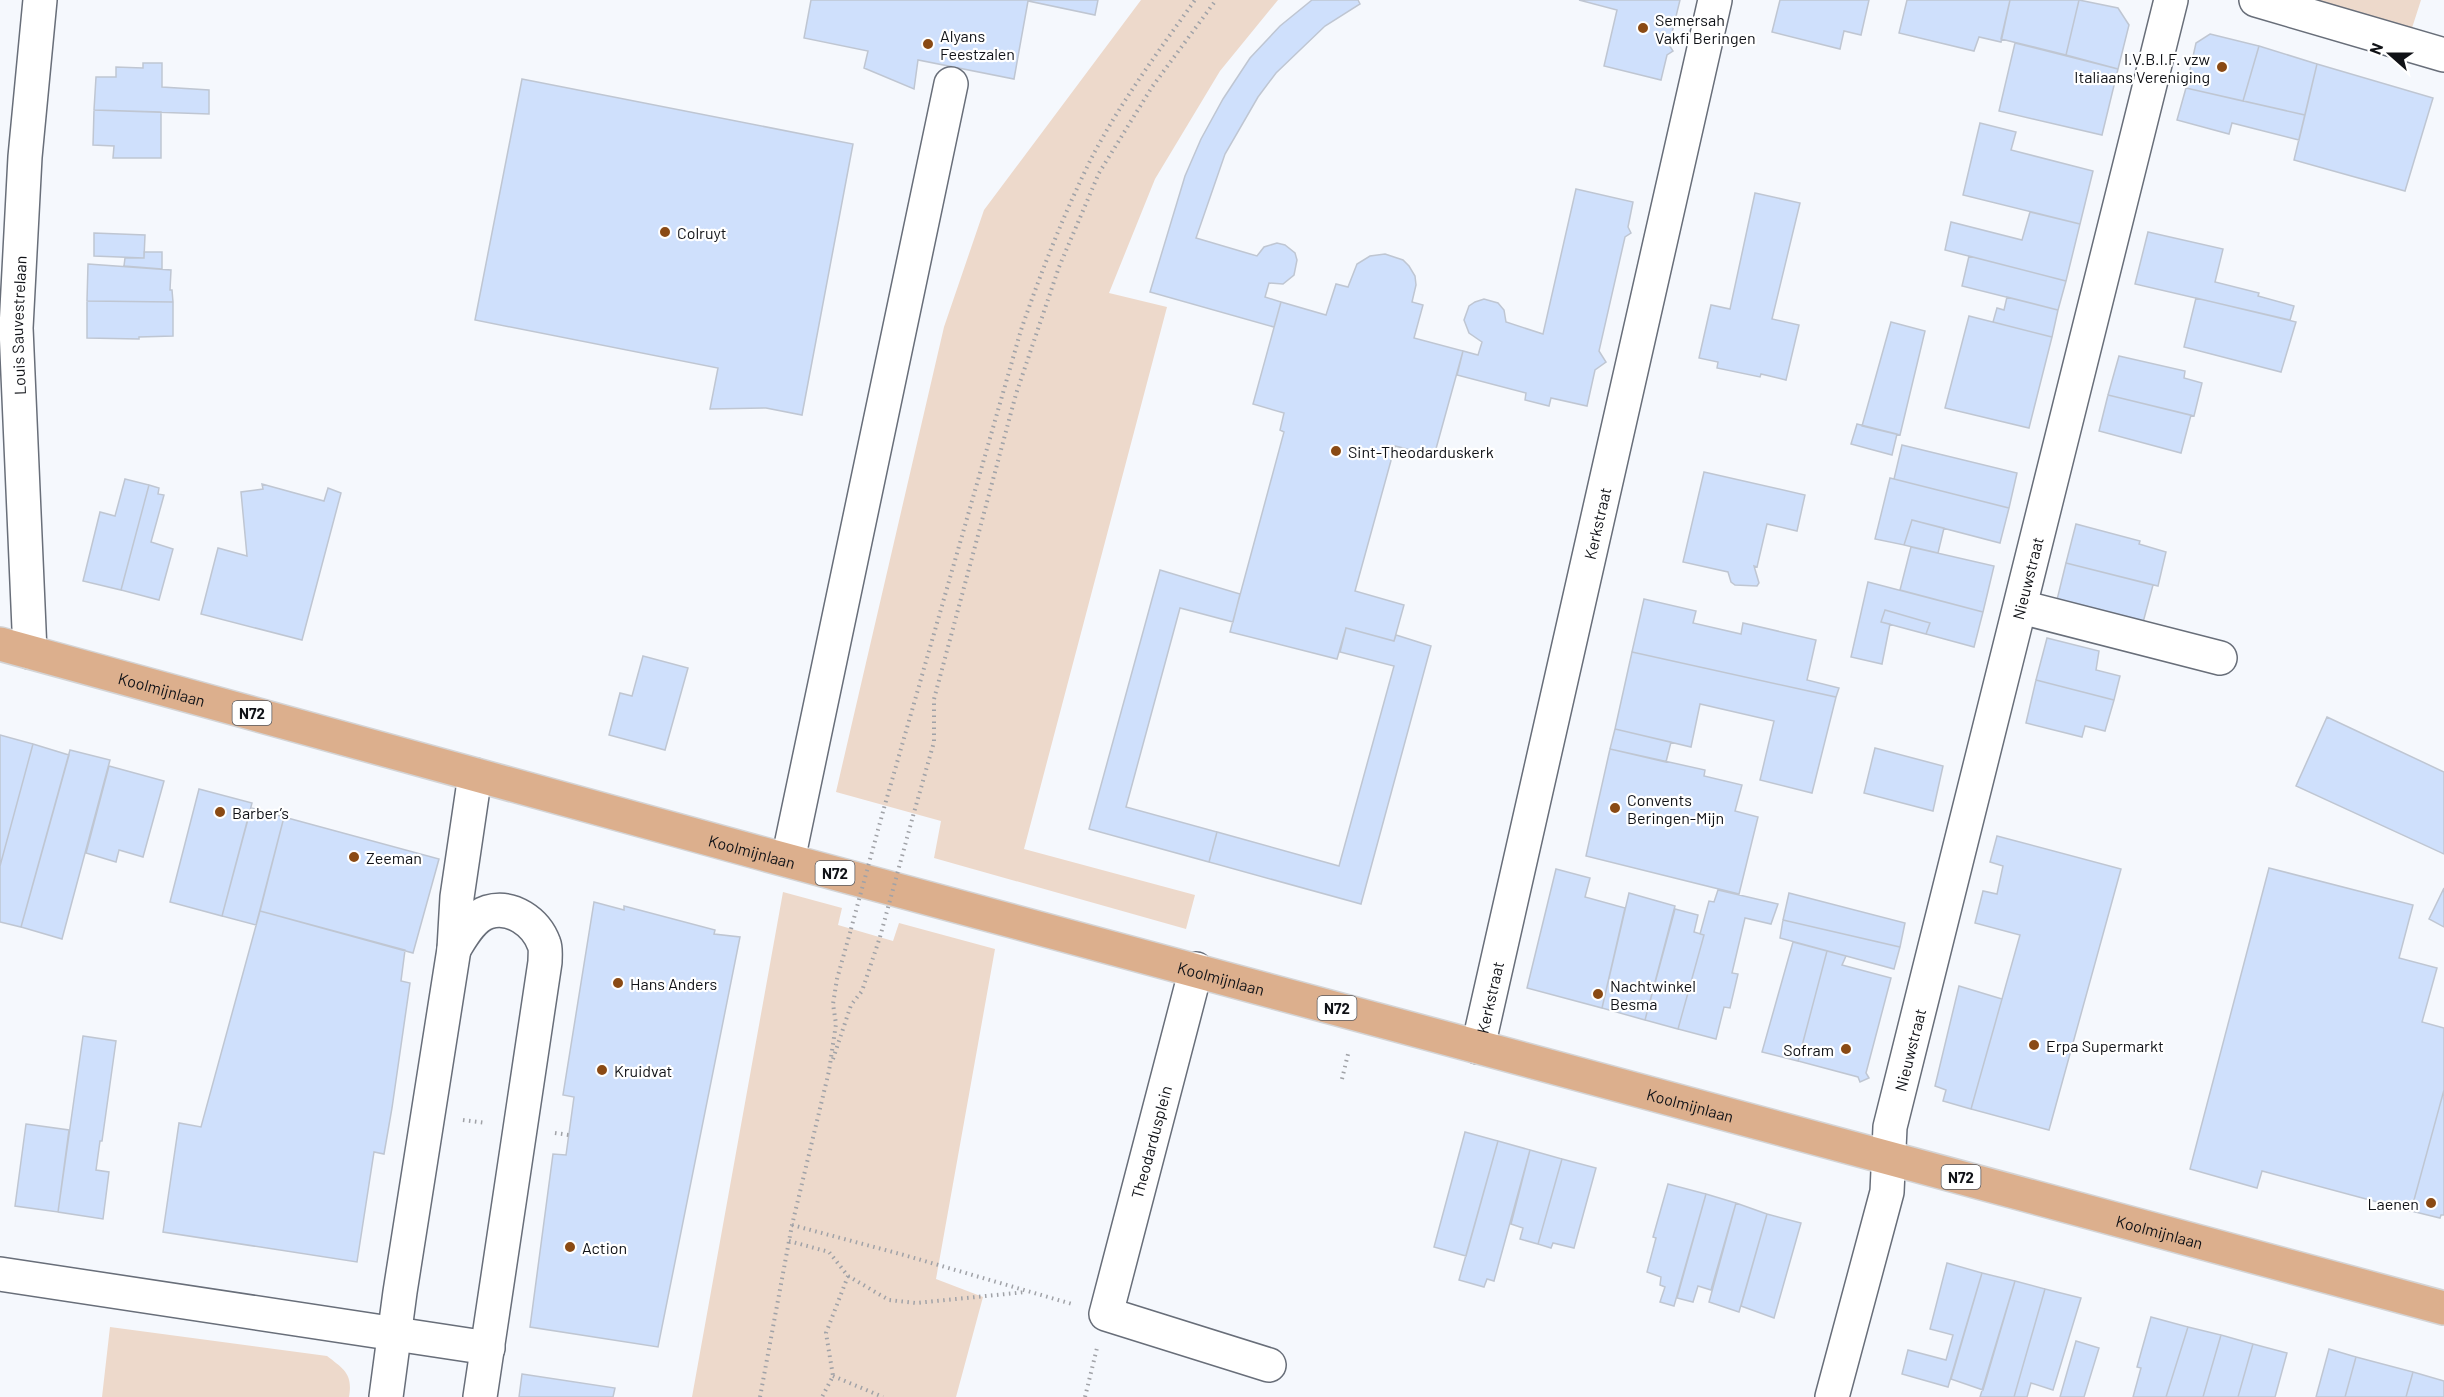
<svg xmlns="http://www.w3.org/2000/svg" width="2444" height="1397" viewBox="0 0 2444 1397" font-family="Barlow,sans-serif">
<rect width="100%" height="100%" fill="#f5f8fd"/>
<path fill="#edd9cb" d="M 1141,0 L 1278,0 L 1220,71 L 1155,179 L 1109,293 L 1167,307 L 1024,849 L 1195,895 L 1186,929 L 934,858 L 941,821 L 836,792 L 944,327 L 984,210 Z
M 2316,0 L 2421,0 L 2412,28 Z
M 783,892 L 842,908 L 838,925 L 893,941 L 899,923 L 995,949 L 936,1279 L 983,1297 L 956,1397 L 692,1397 Z
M 110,1327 L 327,1356 C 344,1369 353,1374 349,1397 L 102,1397 Z"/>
<path fill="#cfe0fc" stroke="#bfc6d2" stroke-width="1.5" d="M 811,0 L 1098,0 L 1095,15 L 1028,1 L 1014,79 L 918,60 L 914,89 L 864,68 L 868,51 L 804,38 Z
M 1312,0 L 1358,0 L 1360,4 L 1325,26 L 1276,73 L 1258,97 L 1225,154 L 1196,238 L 1257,256 L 1264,247 L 1277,243 L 1285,245 L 1295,253 L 1297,260 L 1294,275 L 1283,284 L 1269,283 L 1265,297 L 1281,302 L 1274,327 L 1150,292 L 1185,176 L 1201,139 L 1223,99 L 1250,58 L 1280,26 Z
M 1579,0 L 1680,0 L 1669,45 L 1673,51 L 1667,55 L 1661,80 L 1604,66 L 1617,10 Z
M 1780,0 L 1869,0 L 1861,35 L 1844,31 L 1840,49 L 1772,32 Z
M 1907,0 L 2010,0 L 2001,42 L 1979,37 L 1974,51 L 1899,33 Z
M 2010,0 L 2079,0 L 2066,55 L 2001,39 Z
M 2079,0 L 2118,8 L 2129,25 L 2118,69 L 2066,55 Z
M 2210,34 L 2259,46 L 2243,101 L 2186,88 L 2196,43 Z
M 2015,43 L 2118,69 L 2102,135 L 1999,111 Z
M 2259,46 L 2317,64 L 2305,115 L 2243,101 Z
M 143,63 L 162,63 L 162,87 L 209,90 L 209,114 L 94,110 L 96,77 L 116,77 L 116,67 L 143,68 Z
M 2317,64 L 2433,98 L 2405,191 L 2294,160 Z
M 522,79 L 853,144 L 802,415 L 766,408 L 710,409 L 718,368 L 475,320 Z
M 2186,88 L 2305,115 L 2299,140 L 2232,123 L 2229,134 L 2177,120 Z
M 94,110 L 161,112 L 161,158 L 113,158 L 114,146 L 93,145 Z
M 1980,123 L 2016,132 L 2011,150 L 2093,171 L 2080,224 L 1963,195 Z
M 1576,189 L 1633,202 L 1628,227 L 1631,233 L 1625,237 L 1599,351 L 1606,362 L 1595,370 L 1587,406 L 1551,398 L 1549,406 L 1525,400 L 1526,393 L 1457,375 L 1463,351 L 1478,355 L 1482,342 L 1469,333 L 1464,320 L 1469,306 L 1475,302 L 1484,299 L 1498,303 L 1504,310 L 1506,322 L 1543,334 Z
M 1755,193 L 1800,203 L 1772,319 L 1799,325 L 1786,380 L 1761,374 L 1760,377 L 1717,368 L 1718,362 L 1699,358 L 1711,305 L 1730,309 Z
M 2030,212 L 2080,224 L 2066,281 L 1945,250 L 1951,222 L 2022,240 Z
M 2148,232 L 2223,249 L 2215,282 L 2259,293 L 2258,296 L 2294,306 L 2290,320 L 2135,284 Z
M 94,233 L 145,235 L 144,258 L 94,256 Z
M 144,252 L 162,252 L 162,269 L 124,266 L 125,258 L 144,258 Z
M 1385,254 L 1403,260 L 1409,266 L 1415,276 L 1416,285 L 1412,302 L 1423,305 L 1414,338 L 1463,351 L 1434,456 L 1395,446 L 1355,591 L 1404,605 L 1394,641 L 1346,628 L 1337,659 L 1230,632 L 1284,432 L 1280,430 L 1284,413 L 1253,404 L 1281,302 L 1326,315 L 1336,284 L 1348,287 L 1357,264 L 1370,256 Z
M 1969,256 L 2066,281 L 2058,310 L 1962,286 Z
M 88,264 L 171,270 L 170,290 L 172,290 L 173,302 L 87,301 Z
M 2007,297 L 2058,310 L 2052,337 L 1993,322 L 1997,308 L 2004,310 Z
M 2196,298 L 2296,322 L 2281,372 L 2184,347 Z
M 87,301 L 173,302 L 173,336 L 139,337 L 139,339 L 87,338 Z
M 1969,316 L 2052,337 L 2029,428 L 1945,408 Z
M 1891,322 L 1925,331 L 1900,435 L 1862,426 Z
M 2119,356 L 2185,371 L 2184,378 L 2202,383 L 2194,416 L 2108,395 Z
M 2108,395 L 2191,415 L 2181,453 L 2099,431 Z
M 1857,424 L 1897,434 L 1892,455 L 1851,444 Z
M 1902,445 L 2017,473 L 2009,508 L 1894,479 Z
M 1704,472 L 1805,495 L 1797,531 L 1767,524 L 1757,567 L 1754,566 L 1759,583 L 1757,586 L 1735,585 L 1731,582 L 1728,572 L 1683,562 Z
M 1890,478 L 2009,508 L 2000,543 L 1912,520 L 1904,545 L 1875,539 Z
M 125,479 L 149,485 L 121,590 L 83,581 L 100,512 L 115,516 Z
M 262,484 L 324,501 L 328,488 L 341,493 L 302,640 L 201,614 L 218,548 L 247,556 L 241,492 L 263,489 Z
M 149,485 L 159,488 L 158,494 L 164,495 L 151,542 L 173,549 L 159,600 L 121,590 Z
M 1912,520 L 1944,528 L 1938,553 L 1904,545 Z
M 2076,524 L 2140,541 L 2139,544 L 2166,552 L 2158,586 L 2066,563 Z
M 1911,547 L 1994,566 L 1983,612 L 1900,590 Z
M 2066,563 L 2153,585 L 2141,630 L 2055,608 Z
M 1160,570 L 1240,594 L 1233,622 L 1180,608 L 1126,807 L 1217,832 L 1209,862 L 1089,829 Z
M 1868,582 L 1983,612 L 1974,647 L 1926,634 L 1930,623 L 1885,610 L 1881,622 L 1890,624 L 1882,664 L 1851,657 Z
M 1644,599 L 1696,611 L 1693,623 L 1741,634 L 1743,623 L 1816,640 L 1807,680 L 1839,688 L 1836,697 L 1632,652 Z
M 1885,610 L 1930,623 L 1926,634 L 1881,622 Z
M 1346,628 L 1394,641 L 1396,635 L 1431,646 L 1361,904 L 1209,862 L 1217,832 L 1339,866 L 1394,666 L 1340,652 Z
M 2047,638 L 2099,651 L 2096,670 L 2120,676 L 2114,700 L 2036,680 Z
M 1632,652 L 1836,697 L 1812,793 L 1760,780 L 1774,721 L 1700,704 L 1691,747 L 1615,729 Z
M 643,656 L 688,668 L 665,750 L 609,735 L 620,693 L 632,696 Z
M 2036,680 L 2114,700 L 2105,731 L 2085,726 L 2082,737 L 2026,723 Z
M 2327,717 L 2444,772 L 2444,854 L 2296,786 Z
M 1615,729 L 1671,742 L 1666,762 L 1610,749 Z
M 0,735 L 33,744 L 0,866 Z
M 33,744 L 69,755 L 21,927 L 0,922 L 0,866 Z
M 1875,748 L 1943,766 L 1933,811 L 1864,793 Z
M 1610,749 L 1705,770 L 1704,776 L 1742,785 L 1735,811 L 1758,817 L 1739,894 L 1586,856 Z
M 70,750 L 110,760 L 62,939 L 21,927 Z
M 109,766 L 164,781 L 143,857 L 119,850 L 116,862 L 86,853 Z
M 199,789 L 252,803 L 222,916 L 170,902 Z
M 251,808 L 284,817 L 256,925 L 222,916 Z
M 284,817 L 439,859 L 413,953 L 260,911 Z
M 1997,836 L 2121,869 L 2049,1130 L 1971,1109 L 2020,935 L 1975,923 L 1983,891 L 1997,894 L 2003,866 L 1990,862 Z
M 2269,868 L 2413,905 L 2399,958 L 2437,968 L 2422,1022 L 2444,1028 L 2444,1090 L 2411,1211 L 2262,1171 L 2257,1188 L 2190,1169 Z
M 1556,869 L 1590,878 L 1585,897 L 1625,908 L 1602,1008 L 1527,988 Z
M 2444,888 L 2444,927 L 2429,919 Z
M 1718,890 L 1778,904 L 1771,924 L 1745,918 L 1732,973 L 1738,974 L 1730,1008 L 1724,1007 L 1716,1039 L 1678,1029 L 1704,935 L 1700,934 L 1709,901 L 1714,902 Z
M 1629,893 L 1675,906 L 1645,1020 L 1602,1008 Z
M 1789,893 L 1905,923 L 1900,947 L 1783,920 Z
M 594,902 L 624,910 L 624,906 L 715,930 L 714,934 L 740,937 L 658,1347 L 530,1327 L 553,1154 L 566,1155 L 574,1097 L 563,1095 Z
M 1675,909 L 1698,915 L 1694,932 L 1704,935 L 1678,1029 L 1645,1020 Z
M 260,911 L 405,950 L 401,981 L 410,983 L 392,1108 L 384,1154 L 374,1152 L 357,1262 L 163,1232 L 179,1123 L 201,1127 Z
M 1783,920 L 1900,947 L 1894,969 L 1780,938 Z
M 1793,942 L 1827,951 L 1798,1061 L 1762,1052 Z
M 1827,951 L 1846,956 L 1842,965 L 1891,978 L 1866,1073 L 1869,1078 L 1860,1082 L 1858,1077 L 1798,1061 Z
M 1959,986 L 2002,999 L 1971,1109 L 1943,1101 L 1946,1090 L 1935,1086 Z
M 83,1036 L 116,1041 L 102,1141 L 100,1141 L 96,1170 L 109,1172 L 103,1219 L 58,1212 Z
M 2444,1090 L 2444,1215 L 2441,1215 L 2440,1218 L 2411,1211 Z
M 26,1124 L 69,1130 L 58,1212 L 15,1206 Z
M 1465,1132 L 1498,1141 L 1466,1256 L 1434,1247 Z
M 1498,1141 L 1530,1150 L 1494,1281 L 1487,1279 L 1484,1287 L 1459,1280 Z
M 1530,1150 L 1562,1159 L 1538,1244 L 1520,1239 L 1523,1228 L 1511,1224 Z
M 1562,1159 L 1596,1168 L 1574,1248 L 1553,1243 L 1551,1248 L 1538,1244 Z
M 1668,1184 L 1706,1194 L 1674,1306 L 1660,1302 L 1665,1287 L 1660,1285 L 1661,1277 L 1647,1272 L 1656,1238 L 1653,1237 Z
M 1706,1194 L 1736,1203 L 1711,1290 L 1698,1286 L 1693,1302 L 1677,1298 Z
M 1736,1203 L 1767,1214 L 1739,1312 L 1709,1302 Z
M 1767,1214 L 1801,1223 L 1774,1318 L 1741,1306 Z
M 1947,1263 L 1982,1273 L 1948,1387 L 1902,1374 L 1908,1350 L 1946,1360 L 1953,1335 L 1930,1329 Z
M 1982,1273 L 2015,1281 L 1983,1390 L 1951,1379 Z
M 2015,1281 L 2045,1289 L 2014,1397 L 1980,1397 Z
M 2045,1289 L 2081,1298 L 2053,1390 L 2031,1383 L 2027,1397 L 2014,1397 Z
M 2151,1317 L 2188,1327 L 2166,1397 L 2133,1397 L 2141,1368 L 2137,1367 Z
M 2188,1327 L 2221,1335 L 2203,1397 L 2166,1397 Z
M 2221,1335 L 2253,1344 L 2238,1397 L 2203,1397 Z
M 2076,1341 L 2099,1348 L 2084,1397 L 2060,1397 Z
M 2253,1344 L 2287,1353 L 2275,1397 L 2238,1397 Z
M 2329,1349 L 2356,1357 L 2345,1397 L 2316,1397 Z
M 2356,1357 L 2413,1372 L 2406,1397 L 2345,1397 Z
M 2413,1372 L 2444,1381 L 2444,1397 L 2406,1397 Z
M 522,1374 L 615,1388 L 613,1397 L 519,1397 Z"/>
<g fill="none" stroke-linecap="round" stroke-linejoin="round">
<g stroke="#686e79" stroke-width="36">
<g id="minor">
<path d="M 2256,0 L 2444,55"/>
<path d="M 2021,607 L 2220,658"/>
<path id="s1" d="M 30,652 L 16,328 L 25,157 L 40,0"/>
<path d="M 788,860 L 951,84"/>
<path d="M 454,949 C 462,936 472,917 488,912 C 512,905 536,922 544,944 C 546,949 545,956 545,962 L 480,1397"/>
<path d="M 1196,969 L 1106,1314 L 1269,1365"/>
<path id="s2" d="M 1478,1047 L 1715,0"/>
<path d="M 0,1274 L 488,1348"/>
<path d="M 386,1397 L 400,1292 L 454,949 L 457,897 L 475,775"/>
<path id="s3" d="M 1832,1397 L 1887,1192 L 1890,1127 L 2171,0"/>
</g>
</g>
<g stroke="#d4d4d5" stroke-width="36">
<g id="major">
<path id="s4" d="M 0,644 L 760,853 L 2444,1308"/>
</g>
</g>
<path stroke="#a0a2a7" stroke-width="4" stroke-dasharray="1.5 4.5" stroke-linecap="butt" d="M 884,808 L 1021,330 C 1041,272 1063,216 1090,161 C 1119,104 1158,52 1195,0
M 913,816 L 934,742 L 934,699 L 1016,394 L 1059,267 L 1099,173 L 1152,87 L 1216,0
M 833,1059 L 851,1005 L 862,991 L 880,937
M 1342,1079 L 1349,1050
M 463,1120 L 486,1123
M 555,1133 L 569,1135
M 792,1225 L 904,1255 L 1072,1304
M 789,1241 L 829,1252 L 848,1276 L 826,1333 L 833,1376 L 822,1397
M 848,1276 L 889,1300 L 916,1303 L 1026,1292
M 833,1376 L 883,1397
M 760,1397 L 792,1225 L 829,1071 L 836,1024 L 833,1004 L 837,979 L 851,929
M 1085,1397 L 1097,1348"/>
<use href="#minor" stroke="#fff" stroke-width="33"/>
<use href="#major" stroke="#dcaf8d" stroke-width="33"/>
<path stroke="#a0a2a7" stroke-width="4" stroke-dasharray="1.5 4.5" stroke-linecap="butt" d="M 851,929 L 884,808
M 880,937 L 913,816"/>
</g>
<g fill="#8a4a14" stroke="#fff" stroke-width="2">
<circle cx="1643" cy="28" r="6"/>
<circle cx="928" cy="44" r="6"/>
<circle cx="2222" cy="67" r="6"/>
<circle cx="665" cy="232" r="6"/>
<circle cx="1336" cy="451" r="6"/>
<circle cx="1615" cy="808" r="6"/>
<circle cx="220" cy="812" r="6"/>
<circle cx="354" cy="857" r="6"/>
<circle cx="618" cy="983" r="6"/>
<circle cx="1598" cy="994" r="6"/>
<circle cx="2034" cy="1045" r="6"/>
<circle cx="1846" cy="1049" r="6"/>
<circle cx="602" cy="1070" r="6"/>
<circle cx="2431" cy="1203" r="6"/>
<circle cx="570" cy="1247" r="6"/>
</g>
<g text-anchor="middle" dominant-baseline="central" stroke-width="4.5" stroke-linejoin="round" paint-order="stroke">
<g fill="#fff" stroke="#58595d" stroke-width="1.5">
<rect x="232.5" y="701" width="39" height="24" rx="4.5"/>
<rect x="815.5" y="861" width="39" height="24" rx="4.5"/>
<rect x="1317.5" y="996" width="39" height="24" rx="4.5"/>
<rect x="1941.5" y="1165" width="39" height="24" rx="4.5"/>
</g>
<g font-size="15" font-weight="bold" fill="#101217">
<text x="252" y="713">N72</text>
<text x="835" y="873">N72</text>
<text x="1337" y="1008">N72</text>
<text x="1961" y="1177">N72</text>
</g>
<g font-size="16" fill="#101217" stroke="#fff" text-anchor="start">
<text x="1655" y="19">Semersah<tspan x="1655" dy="18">Vakfi Beringen</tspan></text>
<text x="940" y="35">Alyans<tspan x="940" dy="18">Feestzalen</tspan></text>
<text x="2210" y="58" text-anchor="end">I.V.B.I.F. vzw<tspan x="2210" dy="18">Italiaans Vereniging</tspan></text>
<text x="677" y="232">Colruyt</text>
<text x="1348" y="451">Sint-Theodarduskerk</text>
<text x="1627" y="799">Convents<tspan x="1627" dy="18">Beringen-Mijn</tspan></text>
<text x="232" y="812">Barber’s</text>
<text x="366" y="857">Zeeman</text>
<text x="630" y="983">Hans Anders</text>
<text x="1610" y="985">Nachtwinkel<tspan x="1610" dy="18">Besma</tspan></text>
<text x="2046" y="1045">Erpa Supermarkt</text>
<text x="1834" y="1049" text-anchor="end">Sofram</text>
<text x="614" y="1070">Kruidvat</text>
<text x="2419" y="1203" text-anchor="end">Laenen</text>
<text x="582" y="1247">Action</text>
</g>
<g font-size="16" fill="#101217" stroke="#fff">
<text stroke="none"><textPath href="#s1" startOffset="327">Louis Sauvestrelaan</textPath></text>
<text stroke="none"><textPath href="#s2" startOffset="537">Kerkstraat</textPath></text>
<text stroke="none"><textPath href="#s3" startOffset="843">Nieuwstraat</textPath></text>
<text stroke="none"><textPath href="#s4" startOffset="168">Koolmijnlaan</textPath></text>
<text stroke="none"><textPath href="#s4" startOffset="780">Koolmijnlaan</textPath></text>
<text stroke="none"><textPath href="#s4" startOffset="1266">Koolmijnlaan</textPath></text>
<text stroke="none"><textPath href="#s2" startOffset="51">Kerkstraat</textPath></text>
<text stroke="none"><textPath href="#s3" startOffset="357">Nieuwstraat</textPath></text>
<text stroke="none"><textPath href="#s4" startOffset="1752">Koolmijnlaan</textPath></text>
<text transform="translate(1151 1142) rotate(-75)">Theodardusplein</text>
<text stroke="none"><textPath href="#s4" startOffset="2238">Koolmijnlaan</textPath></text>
</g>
</g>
<g transform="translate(2390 54) rotate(291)" stroke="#ffffff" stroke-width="4.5" paint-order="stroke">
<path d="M0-4.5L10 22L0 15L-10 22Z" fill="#101217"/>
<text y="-9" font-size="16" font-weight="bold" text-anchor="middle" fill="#101217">N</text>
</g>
</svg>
